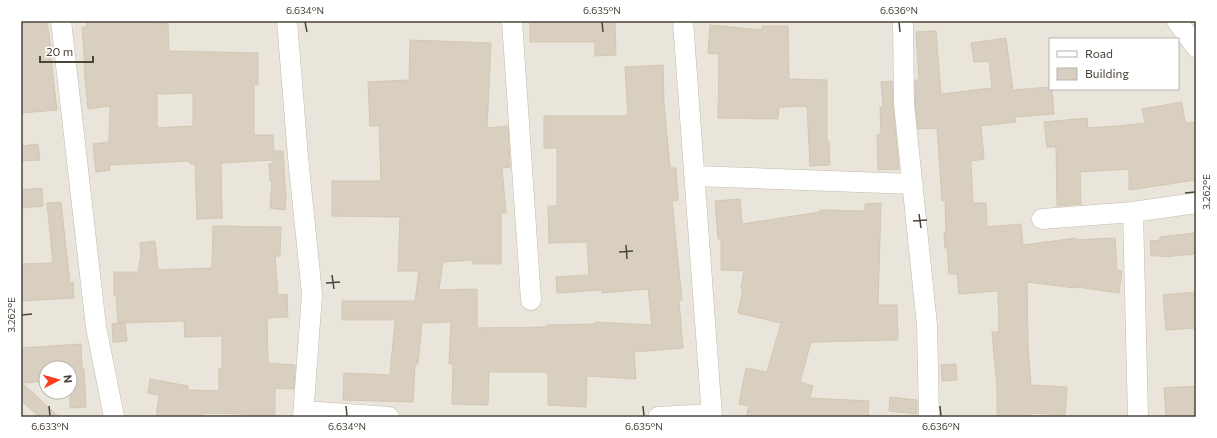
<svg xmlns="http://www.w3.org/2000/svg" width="1217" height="438" viewBox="0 0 1217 438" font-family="Commissioner,sans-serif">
<rect width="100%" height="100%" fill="#f6f3ec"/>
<path fill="#eae5da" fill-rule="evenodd" d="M 21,21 L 1196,21 L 1196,417 L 21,417 ZM 1050,39 L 1178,39 L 1178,89 L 1050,89 ZM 46,368 L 70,368 L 70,392 L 46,392 Z"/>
<path fill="#d8cfc1" stroke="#d3c7b4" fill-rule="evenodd" d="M 36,21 L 47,21 L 52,57 L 51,58 L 57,110 L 21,113 L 21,23 Z
M 86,21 L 150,21 L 150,24 L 168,23 L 169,51 L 258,53 L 258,85 L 254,85 L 254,135 L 273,135 L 274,154 L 274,151 L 283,151 L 286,200 L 285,210 L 270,208 L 272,181 L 270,181 L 269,164 L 273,164 L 273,160 L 221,163 L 222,218 L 197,219 L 195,164 L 190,164 L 190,161 L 109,165 L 110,170 L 96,172 L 93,144 L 109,142 L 110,106 L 88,109 L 84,69 L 85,69 L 82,27 L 87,27 ZM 193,93 L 193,126 L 157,128 L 157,94 Z
M 530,21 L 615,21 L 616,55 L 595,56 L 595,42 L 530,42 Z
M 710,25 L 762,30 L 762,26 L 788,26 L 789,79 L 827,80 L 827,141 L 829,141 L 830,165 L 810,166 L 807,106 L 779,107 L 778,119 L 718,118 L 719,54 L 708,53 Z
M 936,31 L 941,94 L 992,88 L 989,61 L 974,62 L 971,43 L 1006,38 L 1013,90 L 1050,87 L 1050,89 L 1052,89 L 1054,114 L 1015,117 L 1016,122 L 981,126 L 984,159 L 971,161 L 973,203 L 986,203 L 987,227 L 1021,224 L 1023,245 L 1076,238 L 1076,240 L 1115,238 L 1117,270 L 1122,271 L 1119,293 L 1077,287 L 1076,288 L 1027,282 L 1028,346 L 1031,385 L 1067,387 L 1065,415 L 1030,413 L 1031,417 L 997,417 L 997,387 L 992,332 L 999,332 L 998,291 L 959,294 L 957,274 L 949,274 L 947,248 L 945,248 L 944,232 L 946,232 L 945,200 L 942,201 L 937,128 L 918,129 L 915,103 L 915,80 L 919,80 L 916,32 Z
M 410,40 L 491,43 L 487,128 L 508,126 L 510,167 L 502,168 L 506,213 L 501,213 L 501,264 L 473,264 L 473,260 L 443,262 L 439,290 L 477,289 L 477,328 L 547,327 L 547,325 L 596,324 L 596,322 L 652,325 L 648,289 L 602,293 L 602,290 L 557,293 L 556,277 L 589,275 L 587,242 L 549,243 L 548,206 L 557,206 L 557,148 L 544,148 L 544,116 L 628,116 L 625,67 L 663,65 L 664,103 L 670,168 L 676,168 L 678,200 L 672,201 L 682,300 L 679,301 L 683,348 L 634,352 L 636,379 L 587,376 L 586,407 L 548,405 L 548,372 L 489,372 L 488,405 L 452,404 L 453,364 L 449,364 L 451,322 L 422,323 L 418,364 L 415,364 L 413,402 L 343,400 L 344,373 L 390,375 L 395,320 L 342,320 L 342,301 L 415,301 L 419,271 L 398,271 L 400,217 L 332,216 L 332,181 L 381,181 L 379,126 L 370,126 L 368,82 L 409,80 Z
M 892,81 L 893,105 L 899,169 L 878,170 L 877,135 L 881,134 L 880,107 L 883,107 L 881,82 Z
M 1182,102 L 1185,123 L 1196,122 L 1196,180 L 1129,190 L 1129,169 L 1080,172 L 1081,204 L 1057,206 L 1056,147 L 1047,147 L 1044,122 L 1087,118 L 1088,128 L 1119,126 L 1145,123 L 1142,109 Z
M 38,144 L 40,160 L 21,161 L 21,146 Z
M 42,188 L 43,206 L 21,208 L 21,190 Z
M 740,199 L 742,224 L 820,212 L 820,210 L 865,211 L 865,204 L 881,203 L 878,305 L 897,305 L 898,340 L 811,342 L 800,382 L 813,386 L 810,398 L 869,401 L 868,417 L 746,417 L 749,406 L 739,404 L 746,368 L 767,372 L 781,323 L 738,313 L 743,289 L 741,288 L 744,271 L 721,270 L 721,239 L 718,239 L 715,201 Z
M 61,202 L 70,283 L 73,282 L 74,298 L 21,301 L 21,264 L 53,263 L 47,203 Z
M 213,226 L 281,227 L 280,256 L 275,256 L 278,295 L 287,294 L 288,317 L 267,318 L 268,363 L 295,365 L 294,389 L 275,388 L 275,415 L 204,413 L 203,417 L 156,417 L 159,395 L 148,393 L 150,379 L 188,386 L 188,390 L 219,391 L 219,368 L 222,368 L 222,336 L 185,337 L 184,321 L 118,323 L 116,295 L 114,295 L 114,272 L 138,272 L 141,255 L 140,243 L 155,241 L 158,270 L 212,268 Z
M 1194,233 L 1196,254 L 1162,257 L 1161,256 L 1151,256 L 1150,241 L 1160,240 L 1160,237 Z
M 1196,292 L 1196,328 L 1166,330 L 1163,295 Z
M 125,323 L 127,341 L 113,342 L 112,324 Z
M 81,344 L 82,369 L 84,369 L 86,407 L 70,408 L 70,368 L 46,368 L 46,381 L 22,383 L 59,417 L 39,417 L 21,400 L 21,348 Z
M 956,364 L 957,380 L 942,381 L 941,365 Z
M 1196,386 L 1196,417 L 1166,417 L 1164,388 Z
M 890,397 L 917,400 L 917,414 L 889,411 Z"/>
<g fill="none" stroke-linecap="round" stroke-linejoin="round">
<g stroke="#c2bbae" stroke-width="21">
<path id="street" d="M 61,21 L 96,327 L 114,417
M 287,21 L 298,157 L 312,294 L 303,417
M 512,21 L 531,300
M 683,21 L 712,417
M 903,21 L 904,104 L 927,325 L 929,417
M 1177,21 L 1196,47
M 695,176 L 913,184
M 1133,212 L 1138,417
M 1042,219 L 1133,212 L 1196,203
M 304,411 L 389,417
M 658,417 L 711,414"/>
</g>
<use href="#street" stroke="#fff" stroke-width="20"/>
</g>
<path fill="none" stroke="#4b4439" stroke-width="1.5" d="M 305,22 L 307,32M 602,22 L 603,32M 899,22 L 900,32M 1185,193 L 1195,192M 919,214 L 921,228M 913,221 L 927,220M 626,245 L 627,259M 619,252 L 633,251M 332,275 L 334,289M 326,283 L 340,282M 22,315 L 32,314M 49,406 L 50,416M 346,406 L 347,416M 643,406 L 644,416M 940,406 L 941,416"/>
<rect width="1217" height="438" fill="none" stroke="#ffffff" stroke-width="44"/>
<rect x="1049" y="38" width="130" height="52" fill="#ffffff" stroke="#b7b4b0"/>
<rect x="1057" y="51" width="20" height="6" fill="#ffffff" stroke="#b7b4b0"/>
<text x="1085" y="58" font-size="12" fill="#4b4439">Road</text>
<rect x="1057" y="68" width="20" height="12" fill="#d8cfc1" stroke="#b7b4b0"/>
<text x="1085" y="78" font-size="12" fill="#4b4439">Building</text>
<g transform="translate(58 380) rotate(84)"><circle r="19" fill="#ffffff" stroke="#b7b4b0"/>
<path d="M0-3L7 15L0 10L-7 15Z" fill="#fc3f1d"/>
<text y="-6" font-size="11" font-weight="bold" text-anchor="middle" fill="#4b4439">N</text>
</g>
<path d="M40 56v6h53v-6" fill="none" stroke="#4b4439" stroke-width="2"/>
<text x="46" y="56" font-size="12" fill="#4b4439" stroke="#ffffff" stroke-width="3" paint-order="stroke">20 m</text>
<rect x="22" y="22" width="1173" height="394" fill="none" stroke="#4b4439" stroke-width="1.5"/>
<g font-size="10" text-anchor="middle" fill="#4b4439">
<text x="305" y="14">6.634°N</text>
<text x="602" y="14">6.635°N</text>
<text x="899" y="14">6.636°N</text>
<text transform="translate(1206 192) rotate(-90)" y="4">3.262°E</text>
<text transform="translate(11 315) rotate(-90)" y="4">3.262°E</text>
<text x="50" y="430">6.633°N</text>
<text x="347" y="430">6.634°N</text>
<text x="644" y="430">6.635°N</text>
<text x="941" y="430">6.636°N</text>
</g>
</svg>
